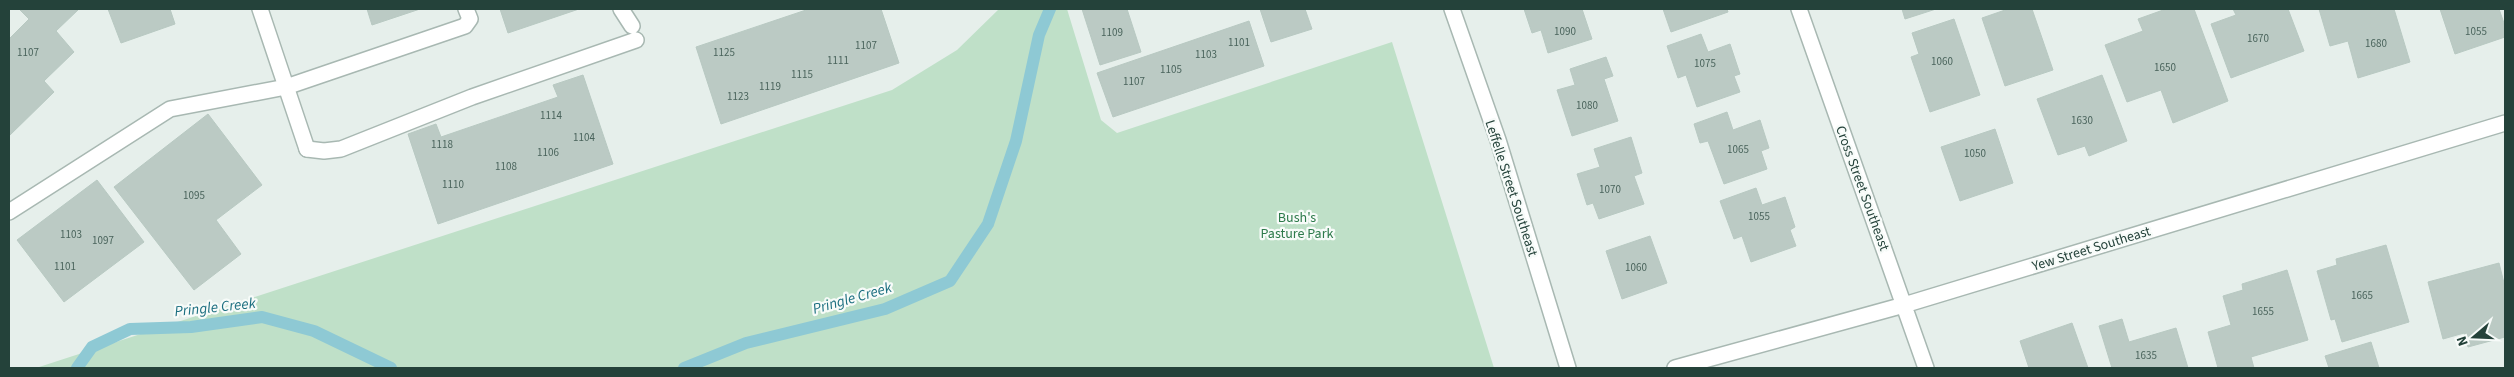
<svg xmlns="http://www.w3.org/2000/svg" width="2514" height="377" font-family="'Source Sans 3',sans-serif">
<rect width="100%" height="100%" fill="#e6efeb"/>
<!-- green -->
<path fill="#bfe0c8" d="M999,9H1067L1101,120L1117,133L1392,42L1494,368H36L892,90L957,50Z"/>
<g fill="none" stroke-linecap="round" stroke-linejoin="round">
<!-- stream -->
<path stroke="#8ec9d4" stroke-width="12" d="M77,368L92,347L130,329L191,327L262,317L314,331L391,368
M684,368L746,343L885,309L950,281L988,224L1016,141L1039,35L1050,9"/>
</g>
<!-- building -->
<path fill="#bbcac4" stroke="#b8c9c2" d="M19,9H79L56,31L74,52L44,81L54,92L9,136V39L29,19Z
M108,9H170L175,24L121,43Z
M367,9H420L372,25Z
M500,9H579L508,33Z
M809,9H881L899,63L721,124L696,47Z
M1082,9H1127L1141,52L1100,65Z
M1260,9H1305L1312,29L1271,42Z
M1524,9H1582L1592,39L1548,53L1541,30L1532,33Z
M1663,9H1727L1728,12L1671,32Z
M1902,9H1936L1905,19Z
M2008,9H2032L2053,70L2005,86L1982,18Z
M2166,9H2194L2228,101L2173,123L2161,90L2127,102L2105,45L2143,31L2138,19Z
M2233,9H2288L2304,51L2231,78L2211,24L2236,15Z
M2319,9H2394L2410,62L2358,78L2348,41L2330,46Z
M2440,9H2499L2505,26V37L2455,54Z
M1954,19L1980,95L1930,112L1911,57L1919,54L1912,33Z
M1249,21L1264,66L1113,117L1097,73Z
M1701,34L1708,52L1730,44L1740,74L1734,76L1740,92L1697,107L1686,75L1678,78L1667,46Z
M1606,57L1613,76L1604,79L1618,121L1572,136L1557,90L1575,85L1570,69Z
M583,75L613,164L438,224L408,134L436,124L441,137L558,97L553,85Z
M2102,75L2127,141L2089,156L2085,146L2058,155L2037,99Z
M1727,112L1733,130L1760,120L1769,148L1761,151L1767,169L1724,184L1708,141L1700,143L1694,124Z
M208,114L262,185L216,220L241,254L194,290L114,187Z
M1995,129L2013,183L1960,201L1941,147Z
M1631,137L1642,173L1634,176L1644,204L1599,219L1593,203L1587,205L1577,174L1600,167L1594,149Z
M97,180L144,242L64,302L17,240Z
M1756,188L1762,205L1785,197L1795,227L1790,230L1796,246L1751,262L1742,236L1734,239L1720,201Z
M1650,236L1667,283L1622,299L1606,251Z
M2386,245L2409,322L2342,342L2335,319L2331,320L2317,271L2337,265L2336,259Z
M2499,263L2505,287V337L2468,347L2464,333L2443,339L2428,282Z
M2287,270L2308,340L2251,357L2254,368H2218L2208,332L2231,325L2223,296L2243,290L2242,284Z
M2122,319L2129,342L2176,328L2188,368H2112L2099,326Z
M2072,323L2088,368H2029L2020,341Z
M2371,342L2379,368H2329L2325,356Z"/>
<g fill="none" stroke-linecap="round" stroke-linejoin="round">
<!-- service casing -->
<g stroke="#a8b8b2" stroke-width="18">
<path id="service" d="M621,9L632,26
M307,149L324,151L341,149L472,97L636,40
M9,212L170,109L286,87L465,26L470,19L466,9"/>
</g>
<!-- minor casing -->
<g stroke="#a8b8b2" stroke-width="18">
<path id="minor" d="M260,9L307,149
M1452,9L1498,140L1568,368
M1799,9L1926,368
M1675,368L1904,305L2505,123"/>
</g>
<!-- service -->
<use href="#service" stroke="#fff" stroke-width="15"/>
<!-- minor -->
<use href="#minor" stroke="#fff" stroke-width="15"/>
</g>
<g text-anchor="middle" stroke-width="4.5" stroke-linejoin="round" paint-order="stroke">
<!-- number labels -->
<g font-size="11" fill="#4a645c">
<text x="1565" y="35">1090</text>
<text x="2476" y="35">1055</text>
<text x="1112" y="36">1109</text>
<text x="2258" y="42">1670</text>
<text x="1239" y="46">1101</text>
<text x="2376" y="47">1680</text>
<text x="866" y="49">1107</text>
<text x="28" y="56">1107</text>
<text x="724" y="56">1125</text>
<text x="1206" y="58">1103</text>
<text x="838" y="64">1111</text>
<text x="1942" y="65">1060</text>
<text x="1705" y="67">1075</text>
<text x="2165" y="71">1650</text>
<text x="1171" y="73">1105</text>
<text x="802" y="78">1115</text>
<text x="1134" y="85">1107</text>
<text x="770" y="90">1119</text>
<text x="738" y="100">1123</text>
<text x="1587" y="109">1080</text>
<text x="551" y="119">1114</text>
<text x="2082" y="124">1630</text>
<text x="584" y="141">1104</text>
<text x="442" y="148">1118</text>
<text x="1738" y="153">1065</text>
<text x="548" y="156">1106</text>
<text x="1975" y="157">1050</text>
<text x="506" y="170">1108</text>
<text x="453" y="188">1110</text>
<text x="1610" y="193">1070</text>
<text x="194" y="199">1095</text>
<text x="1759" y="220">1055</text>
<text x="71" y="238">1103</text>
<text x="103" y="244">1097</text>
<text x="65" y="270">1101</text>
<text x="1636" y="271">1060</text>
<text x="2362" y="299">1665</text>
<text x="2263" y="315">1655</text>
<text x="2146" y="359">1635</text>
</g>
<!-- street labels -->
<g font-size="14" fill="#24423a" stroke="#f7fbf9">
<text transform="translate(1512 188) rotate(72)" y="5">Leffelle Street Southeast</text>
<text transform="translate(1863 188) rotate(70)" y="5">Cross Street Southeast</text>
<text transform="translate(2091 248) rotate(-17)" y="5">Yew Street Southeast</text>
</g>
<!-- park labels -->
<g font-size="14" fill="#2d7a4b" stroke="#f7fbf9">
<text x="1297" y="222">Bush's<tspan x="1297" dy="16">Pasture Park</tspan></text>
</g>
<!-- water labels -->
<g font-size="15" font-style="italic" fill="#1c6f80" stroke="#f7fbf9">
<text transform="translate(852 298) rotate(-16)" y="5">Pringle Creek</text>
<text transform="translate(215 307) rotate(-6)" y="5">Pringle Creek</text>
</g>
</g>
<!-- border -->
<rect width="2514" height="377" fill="none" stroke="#24423a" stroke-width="20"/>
<!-- north arrow -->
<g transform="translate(2474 337) rotate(251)" stroke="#f7fbf9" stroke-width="4" paint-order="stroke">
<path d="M0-4L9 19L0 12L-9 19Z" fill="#24423a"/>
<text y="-8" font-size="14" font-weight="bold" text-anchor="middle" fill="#24423a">N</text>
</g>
</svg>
